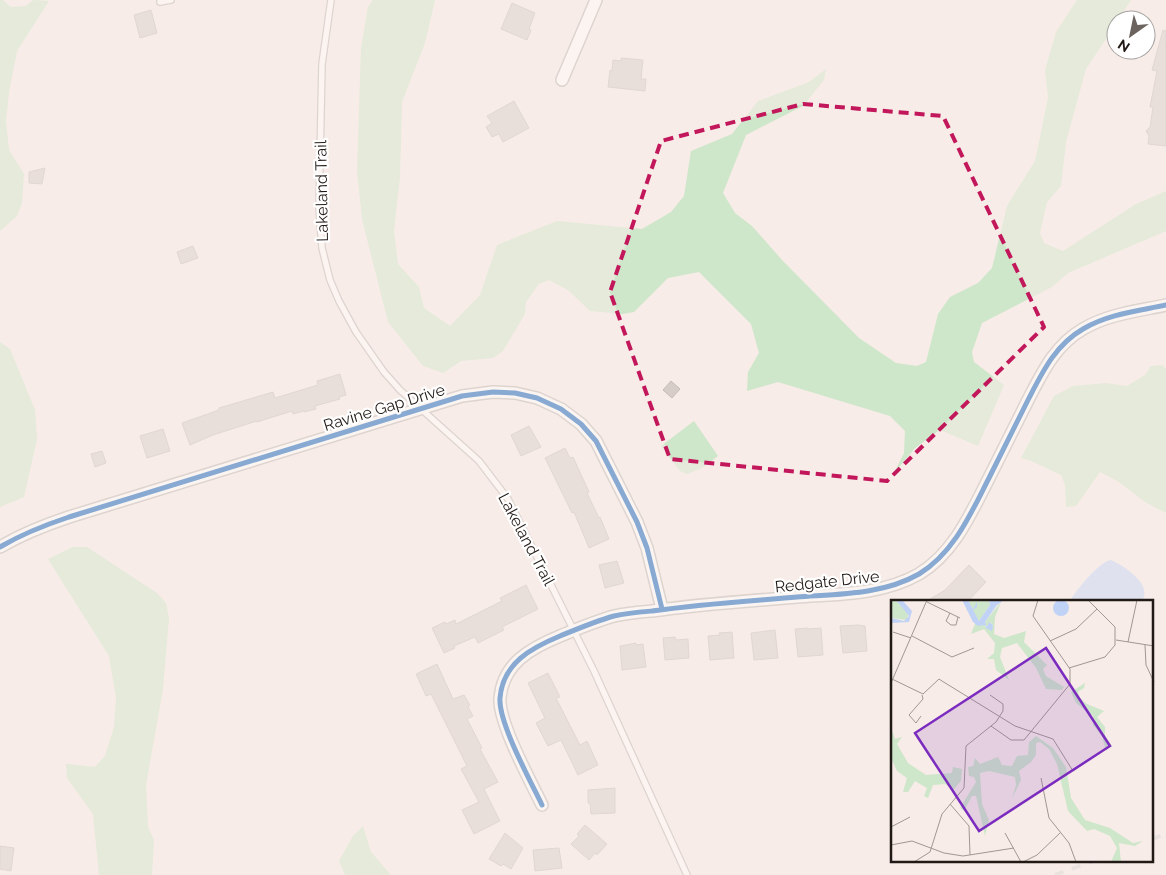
<svg xmlns="http://www.w3.org/2000/svg" width="1166" height="875" font-family="Raleway,sans-serif">
<rect width="100%" height="100%" fill="#f7ece7"/>
<!-- green -->
<path fill="#cee6ca" d="M0,0H3L11,7L26,6L33,0L49,1L17,51L9,92L6,121L9,150L24,174L22,203L17,216L0,231Z
M373,0H435L425,43L402,102L400,177L394,231L398,264L419,287L424,308L450,326L480,295L497,245L557,221L642,229L671,212L684,196L691,151L732,134L758,101L809,82L826,69L824,80L803,106L746,135L723,193L735,213L752,226L782,260L859,338L896,363L917,366L926,362L938,314L950,297L978,283L992,268L1007,206L1035,161L1048,98L1045,70L1056,32L1077,0H1131L1118,20H1116V24L1086,69L1066,142L1061,186L1047,202L1040,233L1044,243L1063,251L1136,204L1166,191V231L1068,273L1052,287L982,323L972,352L974,362L1004,385L978,446L940,430L915,448L894,473L904,453L905,431L890,416L778,382L747,391L748,372L759,353L751,324L699,272L668,278L634,312L623,314L590,311L568,290L549,280L539,284L526,302L525,314L503,351L493,358L461,361L443,373L423,366L388,322L362,219L357,171L361,48L368,7Z
M0,342L10,349L35,410L37,439L24,497L0,507Z
M1162,365L1166,369V513L1145,502L1119,482L1100,472L1076,506L1066,507L1065,485L1061,475L1031,461L1021,458L1054,396L1073,386L1106,383L1127,386L1145,375L1151,366Z
M694,421L718,456L702,468L687,474L680,471L661,446Z
M73,547H87L157,593L166,603L169,618L163,689L146,785L148,827L154,840L152,875H99L93,814L67,778L66,764L95,767L105,756L114,727L116,698L109,656L48,559Z
M363,826L371,852L391,875H345L339,861L353,836Z"/>
<!-- water -->
<path fill="#c0d3f7" d="M1111,560C1124,566 1153,584 1142,601H1070C1076,590 1100,561 1111,560Z"/>
<!-- building -->
<path fill="#d6cdc9" stroke="#c6bdb8" d="M512,3L535,13L529,29L531,30L527,40L501,29Z
M151,10L157,33L140,38L134,15Z
M1163,30L1166,31V146L1148,144L1149,136L1146,131L1150,127L1153,107H1150L1157,71L1152,70Z
M621,58L643,60L641,79H646L645,91L608,87L610,70L612,71L613,60L621,61Z
M514,101L529,128L503,142L499,134L492,137L486,127L492,123L487,116Z
M45,168L42,184L29,183V172Z
M193,246L198,258L181,264L177,252Z
M340,374L346,395L339,397L340,399L315,406L316,409L304,412V411L293,414L292,411L257,422V421L213,435L190,445L182,423L219,410V408L273,392L275,398L318,385L317,381Z
M671,381L680,389L672,398L663,390Z
M529,426L541,447L521,456L511,435Z
M163,429L170,451L147,458L140,436Z
M565,448L570,458L573,457L589,492L587,493L599,518L600,517L609,539L589,548L574,512L572,513L545,458Z
M102,451L106,463L95,467L91,454Z
M617,561L624,583L605,588L599,565Z
M969,565L986,582L968,601H927L945,590Z
M526,585L538,609L502,627L504,630L478,643L475,637L454,646L455,648L444,653L432,628L445,622L446,624L455,620L456,624L502,601L500,598Z
M858,625L865,626L867,651L843,653L840,626Z
M808,628V629L821,628L823,655L798,657L795,629Z
M775,630L778,658L754,660L751,633Z
M732,632L734,658L710,660L708,636L720,635L719,633Z
M675,637L676,640L688,639L689,658L665,660L663,638Z
M636,643V645L643,644L646,667L622,670L620,646Z
M437,664L453,699L464,695L470,705L468,707L473,716L467,719L482,748L480,749L498,782L484,789L500,821L474,834L462,810L479,802L461,769L467,766L431,694L426,696L416,674Z
M548,673L560,697L556,698L580,745L587,741L598,765L578,775L561,740L548,746L536,723L545,718L528,683Z
M615,788V813L591,814L590,803H588V790Z
M585,825L607,844L597,855L595,853L589,860L571,844L579,836L577,834Z
M505,833L523,848L511,869L503,864L501,866L489,859Z
M0,846L14,848L11,871L0,869Z
M559,848L562,868L535,871L533,850Z"/>
<g fill="none" stroke-linecap="round" stroke-linejoin="round">
<!-- lane casing -->
<g stroke="#bfb6b2" stroke-width="8">
<path id="lane" d="M331,0L322,64L319,208L322,248L330,280L339,301L356,332L384,372L400,390L479,461L508,499L594,671L687,875
M160,2L171,0"/>
</g>
<!-- street casing -->
<g stroke="#bfb6b2" stroke-width="14">
<path id="street" d="M562,80L596,0
M0,547C22,534 45,525 69,517L462,396L493,392L515,393L537,398L561,409L581,424L596,441L637,522L647,548L662,609
M542,805C531,782 498,722 500,698C503,663 531,648 560,636C577,629 596,621 614,616C627,613 640,612 652,611C700,604 749,601 797,597C838,594 882,595 919,574C954,553 971,513 989,478C1002,452 1015,426 1028,400C1042,373 1055,345 1083,329C1108,314 1138,311 1166,305"/>
</g>
<!-- lane -->
<use href="#lane" stroke="#fefcfb" stroke-width="5.5"/>
<!-- street -->
<use href="#street" stroke="#fefcfb" stroke-width="11"/>
<!-- rail -->
<path stroke="#d8d6d4" stroke-width="4" stroke-dasharray="9 9" stroke-linecap="butt" d="M1152,839L1166,834
M1055,875L1093,861"/>
<!-- cycleway casing -->
<g stroke="#fff" stroke-width="8">
<path id="cycleway" d="M0,547C22,534 45,525 69,517L462,396L493,392L515,393L537,398L561,409L581,424L596,441L637,522L647,548L662,609
M542,805C531,782 498,722 500,698C503,663 531,648 560,636C577,629 596,621 614,616C627,613 640,612 652,611C700,604 749,601 797,597C838,594 882,595 919,574C954,553 971,513 989,478C1002,452 1015,426 1028,400C1042,373 1055,345 1083,329C1108,314 1138,311 1166,305"/>
</g>
<!-- cycleway -->
<use href="#cycleway" stroke="#0057b8" stroke-width="5"/>
</g>
<!-- marked area -->
<path d="M0 0H1166V875H0ZM803,104L943,116L1044,327L887,481L670,459L610,292L661,141Z" fill="#f7ece7" fill-opacity=".55" fill-rule="evenodd"/>
<path fill="none" stroke="#c2185b" stroke-width="4" stroke-dasharray="10 6" stroke-linejoin="round" d="M803,104L943,116L1044,327L887,481L670,459L610,292L661,141Z"/>
<g text-anchor="middle" stroke-width="4.5" stroke-linejoin="round" paint-order="stroke">
<!-- street labels -->
<g font-size="16" fill="#211915" stroke="#fff">
<text transform="translate(321 191) rotate(-91)" y="6">Lakeland Trail</text>
<text transform="translate(384 407) rotate(-17)" y="6">Ravine Gap Drive</text>
<text transform="translate(527 539) rotate(62)" y="6">Lakeland Trail</text>
<text transform="translate(827 581) rotate(-6)" y="6">Redgate Drive</text>
</g>
</g>
<!-- overview -->
<g transform="translate(891 600)">
<rect width="262" height="262" fill="#f7ece7"/>
<path d="M0,0H5L17,14L16,20L0,18ZM77,0H98L99,5L88,21L81,10L86,7L82,9ZM110,2L104,17L103,34L113,38L135,31L133,42L156,65L152,69L155,76L173,87L171,90L155,89L145,68L126,43L111,48L109,57L118,80L105,70L103,59H96L103,53L104,43L93,29L80,34L84,24L94,25V27L100,29L102,25L99,22L96,27L94,22ZM194,83L193,88L187,92L189,98L196,104L213,111L206,117L214,127V135L221,147L217,146L215,151L211,136L202,125V116L185,103L180,92ZM0,127L4,139L11,137L6,144L17,163L35,175L61,173L62,167L71,169L70,181L62,190L54,184L42,185L37,198L33,196L36,188L24,181L17,192H12L16,178L6,171L0,158ZM145,136L162,148L175,167L180,198L194,220L219,228L242,243L252,241L244,246L228,243L230,262H220L226,248L219,236L203,229L196,231L177,211L166,164L158,149L149,142L145,143V155L140,162L128,171L130,180L121,199L125,185L124,177L98,171L89,173L91,204L98,220L94,236L85,196H81L73,211L69,208L85,182L83,177L78,176L77,167L82,166L84,158L89,164L107,157L111,165L121,166L126,156L137,155L138,142Z" fill="#cee6ca"/>
<path d="M5,0H11L21,11L18,22L0,23V18L13,21L18,16ZM71,0H77L82,9L86,2V7L82,10L88,21L99,5L98,0H113L106,5L94,22L96,27L98,22L102,25L101,31L95,28L94,25L87,26L82,22ZM162 8a8 8 0 1 1 16 0a8 8 0 1 1-16 0Z" fill="#c0d3f7"/>
<path fill="none" stroke="#a19893" stroke-width="1" d="M36,2L69,18M59,13L55,21L60,25H65L67,17M2,32L20,38M21,36L61,57L83,48M225,40L263,46M159,41L185,29L206,9M237,42L246,0M254,45L255,65L263,82M178,68L214,57L224,45V27L197,0M1,79L32,94L48,79L51,81L124,126L162,139L182,171L201,158M0,83L36,0M30,116L25,123L18,115L32,99L31,95M100,126L120,140H133L179,84V69L142,16L147,0M150,178L158,218L178,243L185,262M59,204L78,226L79,255M0,227L19,217M114,233L130,262M0,245L21,241L53,253L72,256L123,248M23,262L39,252L51,214L73,188L75,146L105,122L112,111V104L99,95M132,262L146,255L169,233"/>
<path fill="#7b2cbf" fill-opacity="0.15" stroke="#7b2cbf" stroke-width="2.5" d="M155,48L219,146L88,231L24,133Z"/>
<rect width="262" height="262" fill="none" stroke="#211915" stroke-width="2.5"/>
</g>
<!-- north arrow -->
<g transform="translate(1131 35) rotate(213)"><circle r="24" fill="#ffffff" stroke="#a6a3a1"/>
<path d="M0-4L9 19L0 12L-9 19Z" fill="#6c635e"/>
<text y="-8" font-size="14" font-weight="bold" text-anchor="middle" fill="#211915">N</text>
</g>
</svg>
